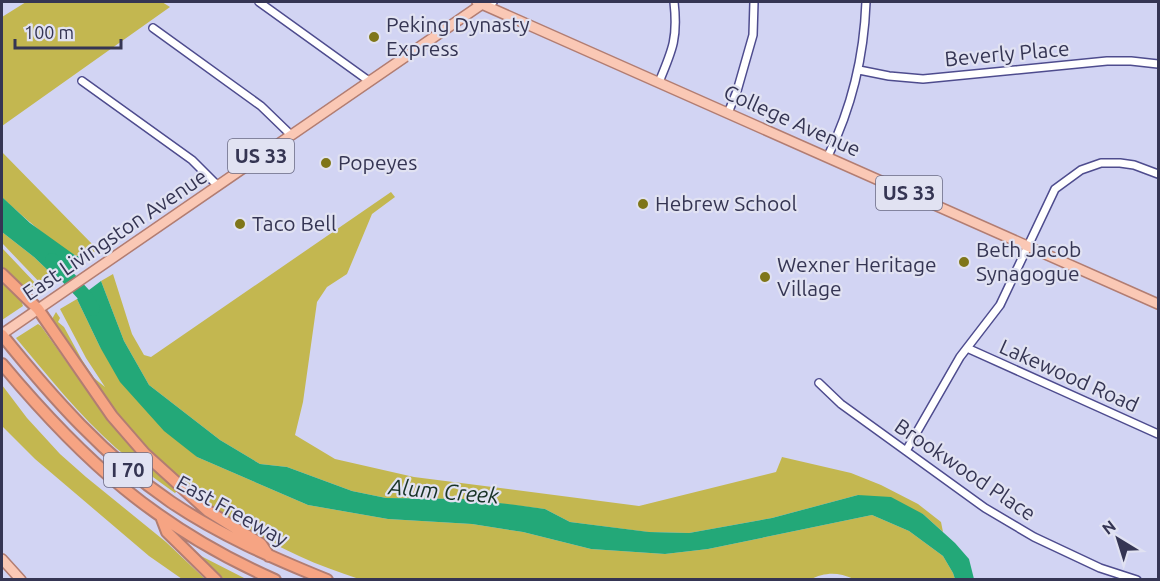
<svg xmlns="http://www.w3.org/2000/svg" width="1160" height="581" font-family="Ubuntu,sans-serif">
<rect width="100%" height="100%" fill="#d2d4f3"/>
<!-- green -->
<path fill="#c3b750" d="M26,2H162L170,7L2,126V17Z
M2,152L95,247L96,251C91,255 85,257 78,256C64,253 14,209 2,197Z
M391,192L395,197L372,214L347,274L327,287L317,302L303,402L295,435L335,459L414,477L639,506L776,472L782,457L851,473L881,485L918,504L941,522L943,532L923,514L858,495L772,518L689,533L648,532L570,522L545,509L464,499L386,498L352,491L287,467L260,464L220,440L149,385L124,341L101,281L113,274L132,334L144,355L151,357Z
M2,232L34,257L56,278L44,287L2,243Z
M2,248L38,286L40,290L30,292L20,286L2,267Z
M2,279L21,300L23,306L2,320Z
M77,299L100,347L197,457L308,505L388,519L472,524L523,532L591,549L665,554L708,549L872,515L909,531L943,556L953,573L955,579H854C837,572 826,572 809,580L359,579C339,572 318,565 299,556C241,530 189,494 145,448C109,411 82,365 52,323V319L56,312L60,318L58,322L64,327L82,360L94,378L105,387L86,358L60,309Z
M38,324L41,326C84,386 121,441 177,491L175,493C155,479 135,464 116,448C79,415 48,376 16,338Z
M2,385L27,418L60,454L86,477L166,542L205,579H182L149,556L35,459L2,426Z
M199,555L246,579H222L197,558Z"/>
<!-- water -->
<path fill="#23a878" d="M2,197L30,223L76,256H90L56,278L34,257L2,232Z
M101,281L124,341L149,385L220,440L260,464L287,467L352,491L386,498L464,499L516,505L545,509L570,522L649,532L689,533L772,518L858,495L891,497L923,514L955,543L969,559L974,579H955L953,573L943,556L909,531L872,515L708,549L665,554L591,549L523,532L472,524L388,519L308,505L197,457L164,431L120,382L100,347L77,299Z"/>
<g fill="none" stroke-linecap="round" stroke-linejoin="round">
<!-- river -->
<path stroke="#23a878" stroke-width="14" d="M52,260L85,296L93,309"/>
<!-- minor casing -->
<g stroke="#4e4c8e" stroke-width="10">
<path id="minor" d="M259,2L369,81
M481,4L493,2
M153,28L261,106L291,135
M859,70L889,76L923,79L1107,61H1131L1158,64
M82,81L192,160L218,186
M659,82C673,49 678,37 674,2
M728,113L737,91L753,35L754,2
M828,156C852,107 864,57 866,2
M967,348L1158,434
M819,383L841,404L985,508L1034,537L1100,568L1137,580
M906,451L960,357L1000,305L1055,189L1081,170L1101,163H1120L1134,165L1158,174"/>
</g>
<!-- major casing -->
<g stroke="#b27d72" stroke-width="12">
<path id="major" d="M477,2L1158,304
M2,334L485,2
M2,559L21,580"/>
</g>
<!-- highway casing -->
<g stroke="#b27d72" stroke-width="14">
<path id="highway" d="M2,274L38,309L112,416L145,454L208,511L261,544L269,556
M2,335C52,397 105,457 171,502C220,535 273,558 327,580
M2,364C83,461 157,528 275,580
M162,519L167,532L216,580"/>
</g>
<!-- minor -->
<use href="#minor" stroke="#fff" stroke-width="7"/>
<!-- major -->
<use href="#major" stroke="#fac8b5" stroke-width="9"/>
<!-- highway -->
<use href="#highway" stroke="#f6a483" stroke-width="10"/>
</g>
<!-- markers -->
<g fill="#7f7619" stroke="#e1e2f2" stroke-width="2">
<circle cx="374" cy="37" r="6"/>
<circle cx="326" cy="163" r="6"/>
<circle cx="643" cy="204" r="6"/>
<circle cx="240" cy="224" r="6"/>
<circle cx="964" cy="262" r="6"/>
<circle cx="765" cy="277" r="6"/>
</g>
<g text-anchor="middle" stroke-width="4.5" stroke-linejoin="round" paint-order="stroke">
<!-- shield labels -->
<g fill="#e1e2f2" stroke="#696983" stroke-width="1.5">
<rect x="228" y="139" width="66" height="34" rx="4.5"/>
<rect x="876" y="176" width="66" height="34" rx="4.5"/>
<rect x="104" y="453" width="48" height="34" rx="4.5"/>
</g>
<g font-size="20" font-weight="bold" fill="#353553">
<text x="261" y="163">US 33</text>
<text x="909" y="200">US 33</text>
<text x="128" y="477">I 70</text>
</g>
<!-- poi labels -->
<g font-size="21" fill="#353553" stroke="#e1e2f2" text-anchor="start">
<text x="386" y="32">Peking Dynasty<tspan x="386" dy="24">Express</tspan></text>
<text x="338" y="170">Popeyes</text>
<text x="655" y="211">Hebrew School</text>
<text x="252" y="231">Taco Bell</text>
<text x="976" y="257">Beth Jacob<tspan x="976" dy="24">Synagogue</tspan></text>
<text x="777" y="272">Wexner Heritage<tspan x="777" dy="24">Village</tspan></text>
</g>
<!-- street labels -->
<g font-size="21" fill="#353553" stroke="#e1e2f2">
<text transform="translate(1007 54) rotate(-5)" y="7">Beverly Place</text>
<text transform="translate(792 121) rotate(24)" y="7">College Avenue</text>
<text transform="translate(115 235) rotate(-34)" y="7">East Livingston Avenue</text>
<text transform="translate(1069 376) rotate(24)" y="7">Lakewood Road</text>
<text transform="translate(965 470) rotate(34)" y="7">Brookwood Place</text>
<text transform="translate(232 511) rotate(29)" y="7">East Freeway</text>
</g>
<!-- water labels -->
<g font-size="22" font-style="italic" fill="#183226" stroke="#e1e2f2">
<text transform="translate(444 491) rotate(5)" y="8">Alum Creek</text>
</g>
</g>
<!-- border -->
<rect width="1160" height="581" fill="none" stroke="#353553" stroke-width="6"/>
<!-- north arrow -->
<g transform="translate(1118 539) rotate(322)" stroke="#e1e2f2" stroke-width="4.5" paint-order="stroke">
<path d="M0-4.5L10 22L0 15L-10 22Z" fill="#353553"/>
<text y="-9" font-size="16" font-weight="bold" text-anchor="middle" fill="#353553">N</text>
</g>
<!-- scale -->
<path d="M15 39v9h106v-9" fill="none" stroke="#353553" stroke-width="3"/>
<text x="24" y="39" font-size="18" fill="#353553" stroke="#e1e2f2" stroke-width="4.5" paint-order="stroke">100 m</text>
</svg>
